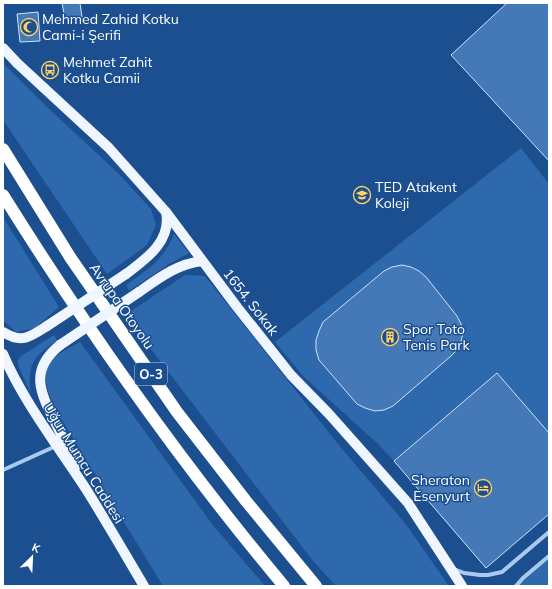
<svg xmlns="http://www.w3.org/2000/svg" width="552" height="589" font-family="Mulish,sans-serif">
<rect width="100%" height="100%" fill="#1b4f8f"/>
<!-- green -->
<path fill="#2e69ad" d="M3,63L48,108L117,172L151,209L156,225L147,245L107,274L3,120Z
M521,148L549,184V433L497,373L394,461L378,444L303,376L275,342Z
M3,217L59,307L35,328L16,332L3,320Z
M174,234L189,253L169,264L129,291L126,285C148,269 164,260 174,234Z
M185,275L205,276L338,444L405,523L449,586H336L313,561L125,315Z
M54,335L57,340C33,358 27,363 31,394L18,365V360L21,356Z
M80,342L212,524L265,586H163L60,417C52,401 38,378 51,361C58,353 71,347 80,342Z
M549,556V586H516Z"/>
<!-- building -->
<path fill="#4478b7" stroke="#cfe3fa" d="M62,3H80L82,17L65,19Z
M507,3H549V161L451,55Z
M38,12L40,41L20,42L17,14Z
M402,265L411,267L419,271L426,277L457,316L461,324L463,333L461,342L457,350L451,356L393,406L384,410L375,411L365,408L357,404L319,360L316,350V340L319,331L323,322L384,271L392,267Z
M497,373L549,433V514L486,568L394,461Z"/>
<g fill="none" stroke-linecap="round" stroke-linejoin="round">
<!-- street -->
<path stroke="#a9c9ee" stroke-width="4" d="M3,470L56,446
M454,569L464,573L480,575H488L502,572L549,532
M516,586L523,578L549,556"/>
<!-- primary -->
<path stroke="#f0f6ff" stroke-width="10" d="M3,48L17,63L109,148L166,212L237,307L291,375L329,414L408,503L462,586
M126,274C146,259 172,241 166,212
M139,292C159,278 177,264 202,261
M3,332C22,344 30,337 47,326
M60,345C29,370 40,392 55,422C62,436 69,451 76,466
M3,354C23,401 58,446 86,489C106,521 125,554 144,586"/>
<!-- highway -->
<path stroke="#fff" stroke-width="12" d="M3,149L70,257L177,412L246,501L316,586
M3,195C88,331 181,463 284,586"/>
<!-- primary-bridge -->
<path stroke="#f0f6ff" stroke-width="10" d="M47,326L126,274
M60,345L139,292"/>
</g>
<!-- icons -->
<defs>
<g id="mosque-ring" transform="scale(0.9)"><circle r="9.5" fill="#1b4f8f" stroke="#ffd166" stroke-width="1.5"/><path d="M3.5-4.9A6 6 0 1 0 3.5 4.9A5 5 0 1 1 3.5-4.9Z" fill="#ffd166"/></g>
<g id="bus-ring" transform="scale(0.9)"><circle r="9.5" fill="#1b4f8f" stroke="#ffd166" stroke-width="1.5"/><path d="M-5-6H5V4H4V6H2V4H-2V6H-4V4H-5ZM-3.5-4V0h7V-4ZM-3.5 1.2v1.5H-2V1.2ZM2 1.2v1.5H3.5V1.2Z" fill="#ffd166"/></g>
<g id="school-ring" transform="scale(0.9)"><circle r="9.5" fill="#1b4f8f" stroke="#ffd166" stroke-width="1.5"/><path d="M0-5L7-2L0 1L-7-2ZM-4 1L0 2.5L4 1V4Q0 6-4 4Z" fill="#ffd166"/></g>
<g id="building-ring" transform="scale(0.9)"><circle r="9.5" fill="#1b4f8f" stroke="#ffd166" stroke-width="1.5"/><path d="M-4-6H4V6H1V3H-1V6H-4ZM-2.5-4.3h1.7v1.8h-1.7ZM.8-4.3h1.7v1.8H.8ZM-2.5-1h1.7V.8h-1.7ZM.8-1h1.7V.8H.8Z" fill="#ffd166"/></g>
<g id="hotel-ring" transform="scale(0.9)"><circle r="9.5" fill="#1b4f8f" stroke="#ffd166" stroke-width="1.5"/><path d="M-6-4.5h1.5V1H6V5H4.5V3h-9V5H-6ZM-4 0a1.8 1.8 0 1 1 3.6 0ZM.5 0V-2.5h3Q6-2.5 6 0Z" fill="#ffd166"/></g>
</defs>
<g fill-rule="evenodd">
<use href="#mosque-ring" x="29" y="27"/>
<use href="#bus-ring" x="50" y="70"/>
<use href="#school-ring" x="362" y="195"/>
<use href="#building-ring" x="390" y="337"/>
<use href="#hotel-ring" x="483" y="488"/>
</g>
<g text-anchor="middle" stroke-width="3" stroke-linejoin="round" paint-order="stroke">
<!-- shield labels -->
<rect fill="#1b4f8f" stroke="#bbcadd" stroke-width="1" x="135" y="363" width="32" height="22" rx="3"/>
<g font-size="13" font-weight="bold" fill="#fff">
<text x="151" y="379">O-3</text>
</g>
<!-- poi labels -->
<g font-size="14" fill="#fff" stroke="#1b4f8f" text-anchor="start">
<text x="42" y="24">Mehmed Zahid Kotku<tspan x="42" dy="16">Cami-i Şerifi</tspan></text>
<text x="63" y="67">Mehmet Zahit<tspan x="63" dy="16">Kotku Camii</tspan></text>
<text x="375" y="192">TED Atakent<tspan x="375" dy="16">Koleji</tspan></text>
<text x="403" y="334">Spor Toto<tspan x="403" dy="16">Tenis Park</tspan></text>
<text x="470" y="485" text-anchor="end">Sheraton<tspan x="470" dy="16">Esenyurt</tspan></text>
</g>
<!-- street labels -->
<g font-size="14" fill="#fff" stroke="#1b4f8f">
<text transform="translate(251 302) rotate(52)" y="5">1654. Sokak</text>
<text transform="translate(122 306) rotate(55)" y="5">Avrupa Otoyolu</text>
<text transform="translate(84 463) rotate(58)" y="5">Uğur Mumcu Caddesi</text>
</g>
</g>
<!-- border -->
<rect width="552" height="589" fill="none" stroke="#ffffff" stroke-width="8"/>
<!-- north arrow -->
<g transform="translate(32 557) rotate(24)" stroke="#1b4f8f" stroke-width="3" paint-order="stroke">
<path d="M0-3L7 15L0 10L-7 15Z" fill="#ffffff"/>
<text y="-6" font-size="11" font-weight="bold" text-anchor="middle" fill="#ffffff">K</text>
</g>
</svg>
